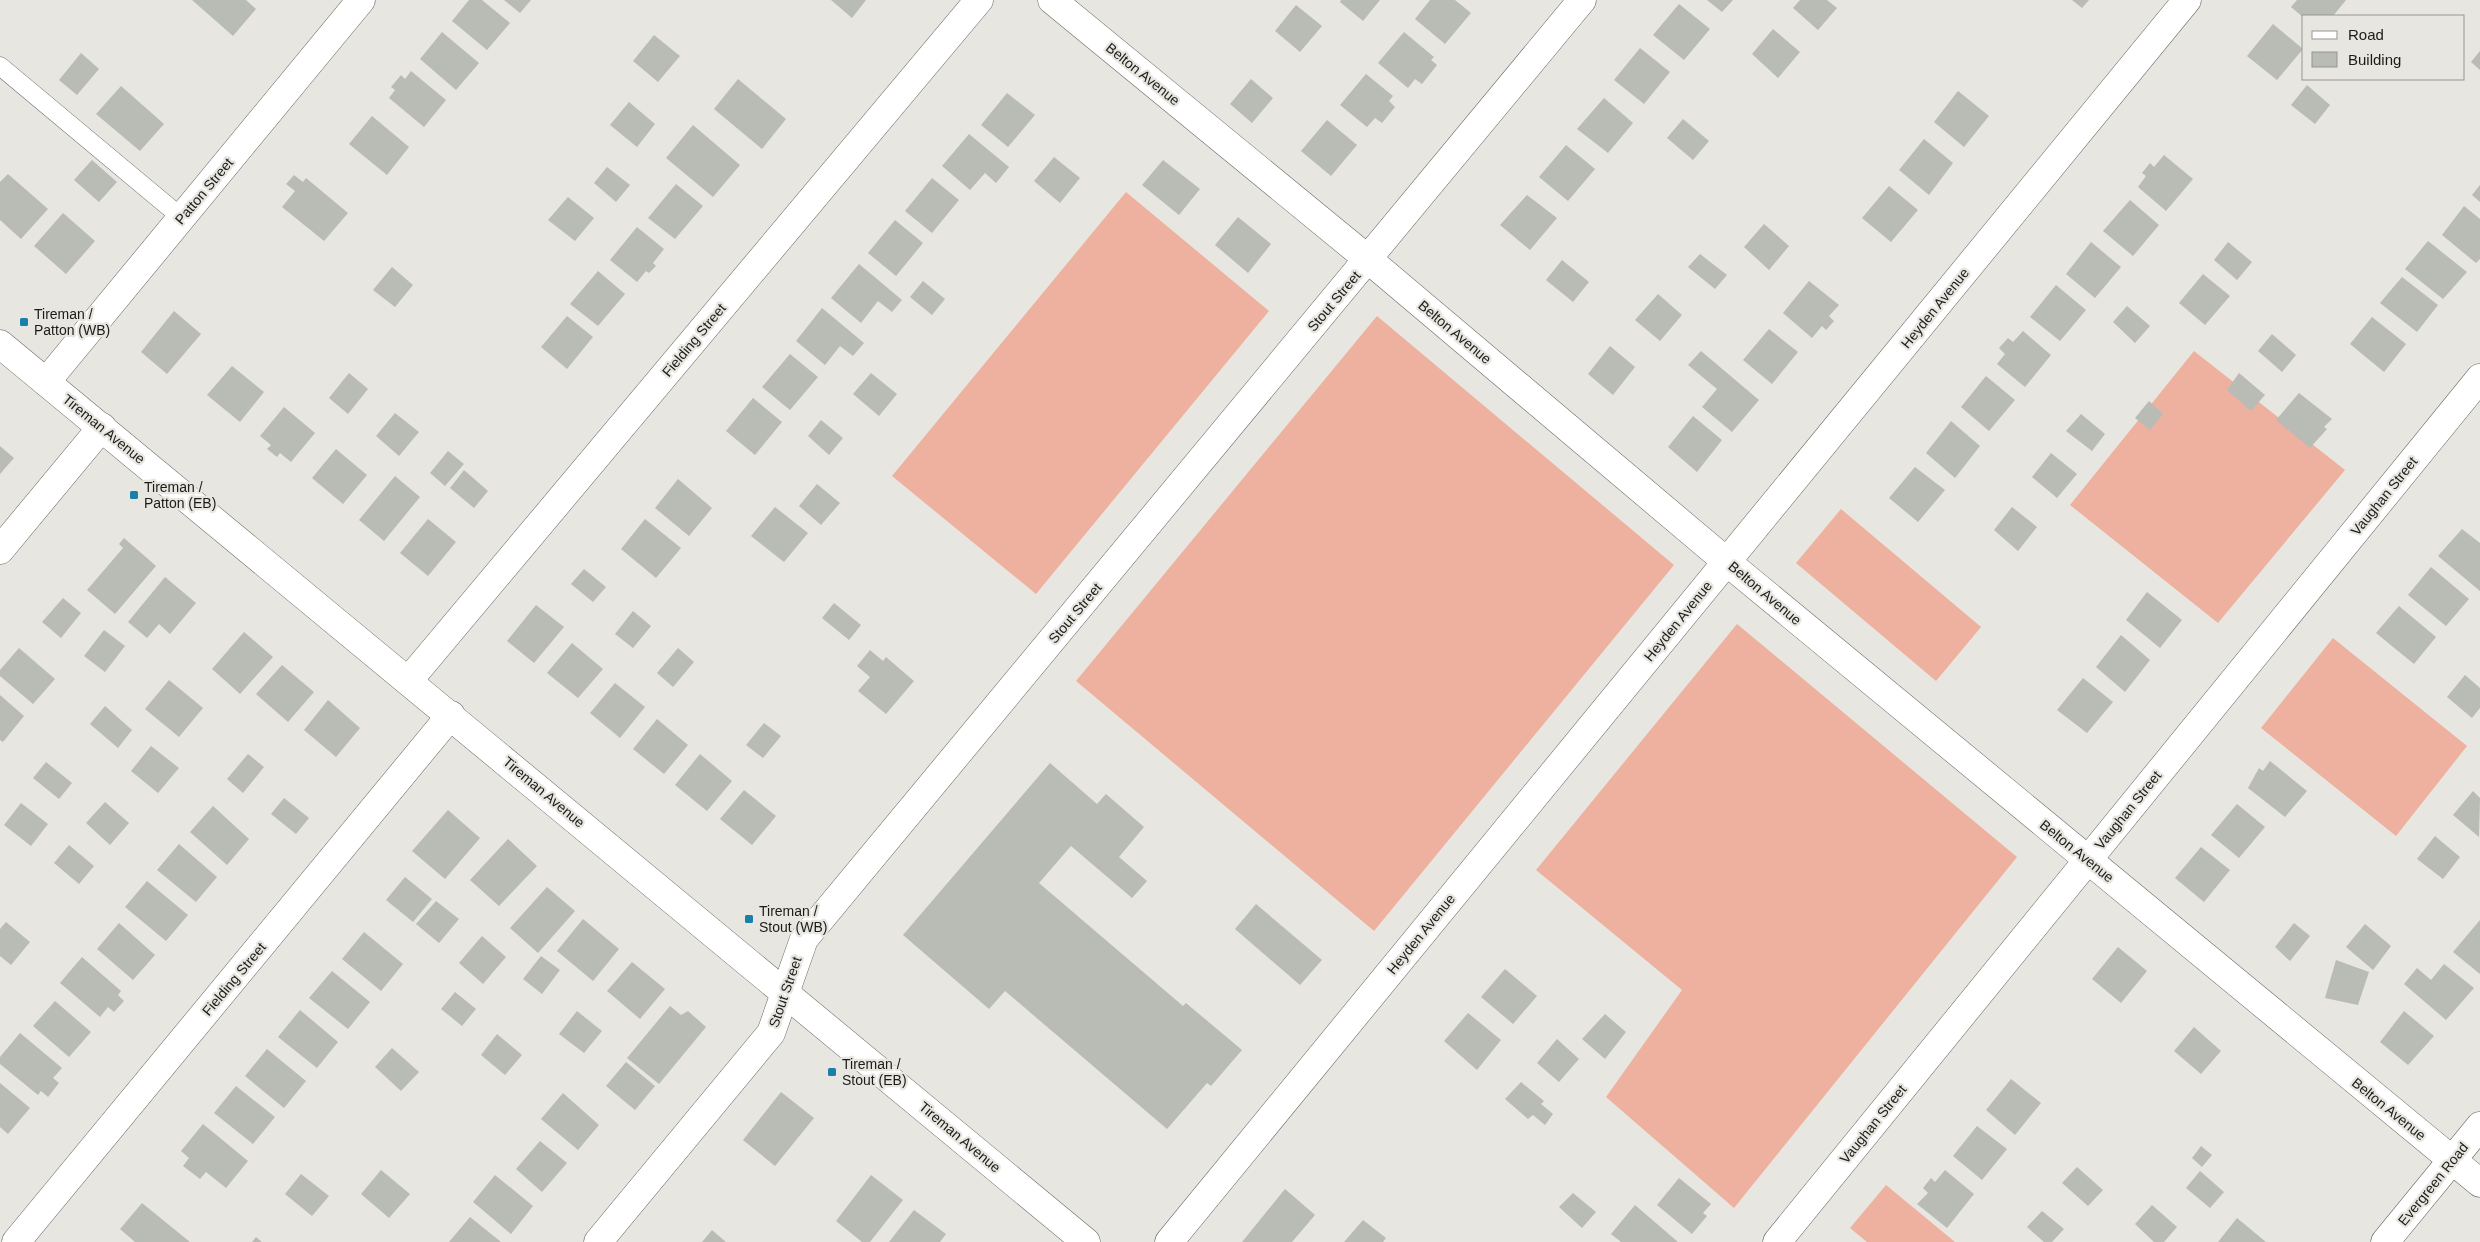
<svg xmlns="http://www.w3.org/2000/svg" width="2480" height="1242" font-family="Arial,sans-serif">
<rect width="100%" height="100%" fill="#e8e6e0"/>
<!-- grass -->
<path fill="#eeb19f" d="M1126,192L1269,311L1036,594L892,476Z
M1377,316L1674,565L1374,931L1076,681Z
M2194,351L2345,470L2218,623L2070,505Z
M1841,509L1981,627L1936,681L1796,563Z
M1737,624L2017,857L1734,1208L1606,1097L1682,990L1536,870Z
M2333,638L2467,746L2396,836L2261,728Z
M1886,1185L1955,1242H1867L1850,1228Z"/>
<!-- building -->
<path fill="#b9bbb5" d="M192,0H246L256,9L233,36Z
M469,0H482L510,23L487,50L452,21Z
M504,0H531L520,13Z
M831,0H866L852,18Z
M1341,0H1380L1363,21L1340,2Z
M1430,0H1455L1471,13L1445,44L1415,19Z
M1707,0H1733L1722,12Z
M1800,0H1827L1837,8L1818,30L1793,8Z
M2072,0H2089L2082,8Z
M2297,0H2346L2333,16L2304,18L2291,7Z
M1679,4L1710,29L1684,60L1653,35Z
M1296,5L1322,26L1300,52L1275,31Z
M2273,24L2303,49L2277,80L2247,56Z
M1773,29L1800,52L1778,78L1752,54Z
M442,32L479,63L456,90L420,59Z
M1404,32L1434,57L1431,60L1437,65L1422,84L1415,79L1408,88L1378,63Z
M654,35L680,56L658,82L633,61Z
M1640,48L1670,72L1644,104L1614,80Z
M2480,51V70L2471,62Z
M81,53L99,69L77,95L59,80Z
M411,71L446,100L424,127L389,98L395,90L391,87L401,75L405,79Z
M1366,74L1393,96L1389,101L1395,107L1382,123L1375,118L1367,127L1340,105Z
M738,79L786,119L762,149L714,109Z
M1251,79L1273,98L1252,123L1230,104Z
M2307,85L2330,105L2315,124L2291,105Z
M121,86L164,124L140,151L96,114Z
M1958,91L1989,116L1964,147L1934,122Z
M1007,93L1035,115L1008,147L981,125Z
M1604,98L1633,123L1608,153L1577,129Z
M629,102L655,124L637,147L610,125Z
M372,116L409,147L387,175L349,144Z
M1683,119L1709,141L1693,160L1667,138Z
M1327,120L1357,145L1331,176L1301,151Z
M693,125L740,165L713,197L666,158Z
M969,134L1009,167L996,183L985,173L970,190L942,166Z
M1924,139L1953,163L1929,195L1899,170Z
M1566,145L1595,169L1568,201L1539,177Z
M2164,155L2193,179L2166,211L2138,187L2146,176L2142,173L2150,163L2154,167Z
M1054,157L1080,178L1060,203L1034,181Z
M92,160L117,182L99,202L74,180Z
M1163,160L1200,189L1179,215L1142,185Z
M607,167L630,185L616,202L594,183Z
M8,174L48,209L21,239L0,220V182Z
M294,175L303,182L306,178L348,213L324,241L282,207L295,191L286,184Z
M932,178L959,200L932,233L905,211Z
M676,184L703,206L675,239L648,218Z
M2480,185V202L2472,195Z
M1889,186L1918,210L1891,242L1862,218Z
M1527,195L1557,218L1530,250L1500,225Z
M568,197L594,218L575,241L548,220Z
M2130,200L2159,225L2133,256L2103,231Z
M2464,206L2480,219V259L2476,263L2442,235Z
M63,213L95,241L66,274L34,246Z
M1238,217L1271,244L1248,273L1215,245Z
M895,220L923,243L896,276L868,253Z
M1764,224L1789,246L1769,270L1744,247Z
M637,227L664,249L653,263L656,266L649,273L646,271L637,282L610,260Z
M2428,241L2467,272L2443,299L2405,269Z
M2091,242L2121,267L2095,298L2066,274Z
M2228,242L2252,262L2237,280L2214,260Z
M1700,254L1727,275L1715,289L1688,267Z
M1562,260L1589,282L1573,302L1546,280Z
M859,264L902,300L892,312L878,301L861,323L831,298Z
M392,267L413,285L395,307L373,290Z
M598,271L625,294L598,326L570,304Z
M2203,274L2230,296L2205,325L2179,303Z
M2402,277L2438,305L2417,332L2380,303Z
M923,281L945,299L932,315L910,297Z
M1809,281L1839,305L1829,316L1834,321L1826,330L1822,326L1812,338L1783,313Z
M2056,285L2086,310L2060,341L2030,317Z
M1658,294L1682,315L1660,341L1635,320Z
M2127,306L2150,326L2135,343L2113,322Z
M822,308L864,343L853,356L840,346L825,365L796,341Z
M174,311L201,334L167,374L141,352Z
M567,316L593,337L567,369L541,347Z
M2372,317L2406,344L2384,372L2350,344Z
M1769,329L1798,352L1772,384L1743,360Z
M2023,331L2051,355L2025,387L1997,364L2005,354L1999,348L2008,338L2013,342Z
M2272,334L2296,355L2282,372L2258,351Z
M1610,346L1635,367L1613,395L1588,374Z
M1701,351L1759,400L1732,432L1702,407L1717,389L1688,365Z
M790,354L818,377L790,410L762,387Z
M232,366L264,392L240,422L207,395Z
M349,373L368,389L348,414L329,398Z
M871,373L897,394L879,416L853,394Z
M2239,373L2265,395L2251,411L2227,390Z
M1986,376L2015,400L1989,431L1961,407Z
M2299,393L2332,419L2324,427L2327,429L2310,448L2276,420Z
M753,398L782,422L755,455L726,431Z
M2149,401L2163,414L2150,430L2135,418Z
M284,407L315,433L291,462L280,453L277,457L267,449L271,445L260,436Z
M395,413L419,432L399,456L376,436Z
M2081,414L2105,434L2092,451L2066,431Z
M1693,416L1722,440L1697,472L1668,447Z
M821,420L843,438L829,455L808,436Z
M1951,421L1980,446L1955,478L1926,453Z
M0,446L14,458L0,474Z
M336,449L367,475L343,504L312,478Z
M448,451L464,464L445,486L430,473Z
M2051,453L2077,474L2057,498L2032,477Z
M1915,467L1945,490L1918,522L1889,498Z
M464,470L488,491L474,508L450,488Z
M395,476L420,497L384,541L359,520Z
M678,479L712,508L689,536L655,508Z
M817,484L840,503L821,525L799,506Z
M775,507L808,533L784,562L751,536Z
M2012,507L2037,527L2018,551L1994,530Z
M428,519L456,542L428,576L400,553Z
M645,519L681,548L656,578L621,549Z
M2462,529L2480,543V591L2438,556Z
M124,538L156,566L115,614L87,590L123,548L119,544Z
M2431,567L2469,599L2446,626L2408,595Z
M584,569L606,587L593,602L571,584Z
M165,577L196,603L170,634L159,624L147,638L128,622Z
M2147,592L2182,620L2160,648L2126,620Z
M63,598L81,613L61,638L42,622Z
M834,603L861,625L849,640L822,618Z
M536,605L564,627L534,663L507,641Z
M2399,606L2436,637L2414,664L2376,633Z
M633,611L651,626L633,648L615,634Z
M104,630L125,646L105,672L84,656Z
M244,632L273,657L240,694L212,669Z
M2121,635L2150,660L2125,692L2096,667Z
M572,643L603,669L578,698L547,673Z
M19,648L55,679L33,704L0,676V670Z
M678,648L694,662L673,687L657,673Z
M870,650L883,661L886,657L914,681L886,714L858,691L870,677L857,666Z
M282,665L314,692L288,722L256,694Z
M2465,675L2480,688V708L2472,718L2447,697Z
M2083,678L2113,702L2087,733L2057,710Z
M169,680L203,708L179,737L145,709Z
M615,683L645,707L620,738L590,713Z
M0,695L24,716L3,742L0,740Z
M328,700L360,728L336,757L304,730Z
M105,706L132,730L118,748L90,724Z
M657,719L688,745L664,774L633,749Z
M764,723L781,736L763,758L746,745Z
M151,746L179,768L158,793L131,771Z
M248,754L264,767L243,793L227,779Z
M700,754L732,781L707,811L675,785Z
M2270,761L2307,791L2285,817L2248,788L2259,768L2263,771Z
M46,762L72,783L59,799L33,778Z
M1050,763L1097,804L1106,794L1144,827L1119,857L1147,881L1132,898L1071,846L1039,883L1183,1006L1186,1003L1242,1050L1211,1086L1207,1083L1167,1129L1005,991L989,1009L903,935Z
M744,790L776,816L752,845L720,819Z
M2473,791L2480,798L2479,837L2453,815Z
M284,798L309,818L296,834L271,814Z
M105,802L129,823L110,845L86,823Z
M21,803L48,824L31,846L4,825Z
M2237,804L2265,827L2239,858L2211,835Z
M213,806L249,839L227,865L190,832Z
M448,810L480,838L445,879L412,851Z
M2435,836L2460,857L2443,879L2417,859Z
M508,839L537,866L499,906L470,880Z
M179,844L217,877L196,902L157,870Z
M69,845L94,866L79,884L54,863Z
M2201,847L2230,870L2204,902L2175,878Z
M405,877L432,899L413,922L386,900Z
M147,881L188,915L166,941L125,907Z
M547,887L575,911L538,953L510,928Z
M436,901L459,919L439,943L416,924Z
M1256,904L1322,960L1300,985L1235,929Z
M583,919L619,949L593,981L557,951Z
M2480,920V974L2453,952Z
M6,922L30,942L11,965L0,956V929Z
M119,923L155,955L133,980L97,949Z
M2294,923L2310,936L2290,961L2275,947Z
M2365,924L2391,946L2373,970L2346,947Z
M364,932L403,964L381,991L342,959Z
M482,936L506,957L483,984L459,963Z
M2118,947L2147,971L2121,1003L2092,979Z
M541,956L560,970L542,994L523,979Z
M82,957L121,991L118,995L124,1001L114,1012L108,1007L100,1017L60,983Z
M2336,960L2369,972L2358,1005L2325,998Z
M632,962L665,989L640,1019L607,991Z
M2444,964L2474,988L2446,1020L2404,984L2417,968L2431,980Z
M1505,969L1537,996L1513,1024L1481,997Z
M332,971L370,1002L348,1029L309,998Z
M455,992L476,1009L462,1026L441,1009Z
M55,1001L91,1032L69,1057L33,1026Z
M670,1006L681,1015L688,1011L706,1027L659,1084L627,1058Z
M300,1010L338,1042L317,1068L278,1037Z
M577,1011L602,1031L584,1053L559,1034Z
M2404,1011L2434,1036L2408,1065L2380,1042Z
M1468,1013L1501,1040L1477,1070L1444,1041Z
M1605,1014L1626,1032L1605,1059L1582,1039Z
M2194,1027L2221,1051L2201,1074L2174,1051Z
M20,1033L62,1068L53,1078L59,1083L48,1097L41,1091L38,1095L0,1064V1057Z
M497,1034L522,1055L505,1075L481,1055Z
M1557,1039L1579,1059L1559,1082L1537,1063Z
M392,1048L419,1072L401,1091L375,1067Z
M267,1049L306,1081L284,1108L245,1076Z
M626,1062L655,1086L635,1110L606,1086Z
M2011,1079L2041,1103L2015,1135L1986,1110Z
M1521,1082L1544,1101L1541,1104L1553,1114L1545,1125L1533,1115L1528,1119L1505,1099Z
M0,1083L30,1108L8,1134L0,1127Z
M236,1086L275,1117L253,1144L214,1113Z
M781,1092L814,1118L775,1166L743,1140Z
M563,1093L599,1125L578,1150L541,1119Z
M203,1124L248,1161L226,1188L206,1172L200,1179L183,1166L189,1158L181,1151Z
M1977,1126L2007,1149L1982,1180L1953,1156Z
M540,1141L567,1163L542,1192L516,1169Z
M2201,1146L2212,1155L2202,1167L2192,1158Z
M2077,1167L2103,1190L2088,1206L2062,1183Z
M381,1170L410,1194L389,1218L361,1194Z
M1945,1170L1974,1194L1947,1228L1917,1204L1928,1193L1923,1188L1931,1178L1935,1182Z
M2200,1171L2224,1192L2210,1208L2186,1188Z
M301,1174L329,1196L312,1216L285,1194Z
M495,1175L533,1206L511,1234L473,1202Z
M871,1175L903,1200L870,1242H862L836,1221Z
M1679,1178L1711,1204L1703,1213L1707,1216L1692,1234L1657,1205Z
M1285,1189L1315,1215L1292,1242H1242Z
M1573,1193L1596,1212L1582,1228L1559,1207Z
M142,1203L190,1242H135L120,1229Z
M1635,1205L1678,1242H1621L1611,1234Z
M2152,1205L2177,1227L2164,1242H2154L2135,1224Z
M914,1210L946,1234L940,1242H889Z
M2042,1211L2064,1229L2052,1242H2044L2027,1227Z
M470,1217L501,1242H449Z
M2237,1218L2266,1242H2218Z
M1363,1220L1386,1238L1383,1242H1344Z
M712,1230L726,1242H702Z
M256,1237L262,1242H252Z"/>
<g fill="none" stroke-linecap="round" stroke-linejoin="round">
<!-- lane casing -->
<g stroke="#696762" stroke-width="19">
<path id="lane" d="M0,66L182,218"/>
</g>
<!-- street casing -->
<g stroke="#696762" stroke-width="29">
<path id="street" d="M1052,0L1369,260L1727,562L2480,1183
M46,382L361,0
M0,550L102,427
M409,680L979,0
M16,1242L451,715
M598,1242L771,1033L804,939L1582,0
M1169,1242L2187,0
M1777,1242L2480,378"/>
</g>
<!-- secondary casing -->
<g stroke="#696762" stroke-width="29">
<path id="secondary" d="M0,344L1086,1242
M2385,1242L2480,1126"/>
</g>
<!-- lane -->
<use href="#lane" stroke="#fff" stroke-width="18"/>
<!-- street -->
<use href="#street" stroke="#fff" stroke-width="28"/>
<!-- secondary -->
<use href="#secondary" stroke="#fff" stroke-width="28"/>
</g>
<!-- markers -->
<g fill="#1980aa" stroke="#e8e6e0" stroke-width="2">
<rect x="19" y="317" width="10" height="10" rx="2.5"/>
<rect x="129" y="490" width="10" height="10" rx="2.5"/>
<rect x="744" y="914" width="10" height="10" rx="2.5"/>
<rect x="827" y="1067" width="10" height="10" rx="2.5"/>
</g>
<g text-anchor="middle" stroke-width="4.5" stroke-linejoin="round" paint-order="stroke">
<!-- street labels -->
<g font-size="14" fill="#1b1b18" stroke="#e8e6e0">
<text transform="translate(1143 74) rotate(39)" y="5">Belton Avenue</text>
<text transform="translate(204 191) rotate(-50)" y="5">Patton Street</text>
<text transform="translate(1334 301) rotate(-50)" y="5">Stout Street</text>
<text transform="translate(1935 308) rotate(-51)" y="5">Heyden Avenue</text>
<text transform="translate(1455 332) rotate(40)" y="5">Belton Avenue</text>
<text transform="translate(694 340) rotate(-50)" y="5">Fielding Street</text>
<text transform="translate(104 429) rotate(39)" y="5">Tireman Avenue</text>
<text transform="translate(2384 496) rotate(-51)" y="5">Vaughan Street</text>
<text transform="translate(1765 593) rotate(40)" y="5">Belton Avenue</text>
<text transform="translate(1075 613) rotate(-50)" y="5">Stout Street</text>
<text transform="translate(1678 621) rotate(-51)" y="5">Heyden Avenue</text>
<text transform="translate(544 792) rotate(40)" y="5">Tireman Avenue</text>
<text transform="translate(2128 810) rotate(-51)" y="5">Vaughan Street</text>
<text transform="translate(2077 851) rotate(39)" y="5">Belton Avenue</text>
<text transform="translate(1421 934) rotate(-51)" y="5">Heyden Avenue</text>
<text transform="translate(234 979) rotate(-50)" y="5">Fielding Street</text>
<text transform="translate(785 992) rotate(-71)" y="5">Stout Street</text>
<text transform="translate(2389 1109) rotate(39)" y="5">Belton Avenue</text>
<text transform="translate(1873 1124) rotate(-51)" y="5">Vaughan Street</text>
<text transform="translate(960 1137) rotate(40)" y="5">Tireman Avenue</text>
<text transform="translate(2433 1184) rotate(-51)" y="5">Evergreen Road</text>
</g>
<!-- poi labels -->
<g font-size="14" fill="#1b1b18" stroke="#e8e6e0" text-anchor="start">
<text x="34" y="319">Tireman /<tspan x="34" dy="16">Patton (WB)</tspan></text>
<text x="144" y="492">Tireman /<tspan x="144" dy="16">Patton (EB)</tspan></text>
<text x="759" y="916">Tireman /<tspan x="759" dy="16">Stout (WB)</tspan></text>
<text x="842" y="1069">Tireman /<tspan x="842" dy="16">Stout (EB)</tspan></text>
</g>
</g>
<!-- legend -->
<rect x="2302" y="15" width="162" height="65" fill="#e8e6e0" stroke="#969590"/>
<rect x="2312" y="31" width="25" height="8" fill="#ffffff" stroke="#969590"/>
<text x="2348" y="40" font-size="15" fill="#1b1b18">Road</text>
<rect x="2312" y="52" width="25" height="15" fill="#b9bbb5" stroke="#969590"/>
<text x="2348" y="65" font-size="15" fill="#1b1b18">Building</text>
</svg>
